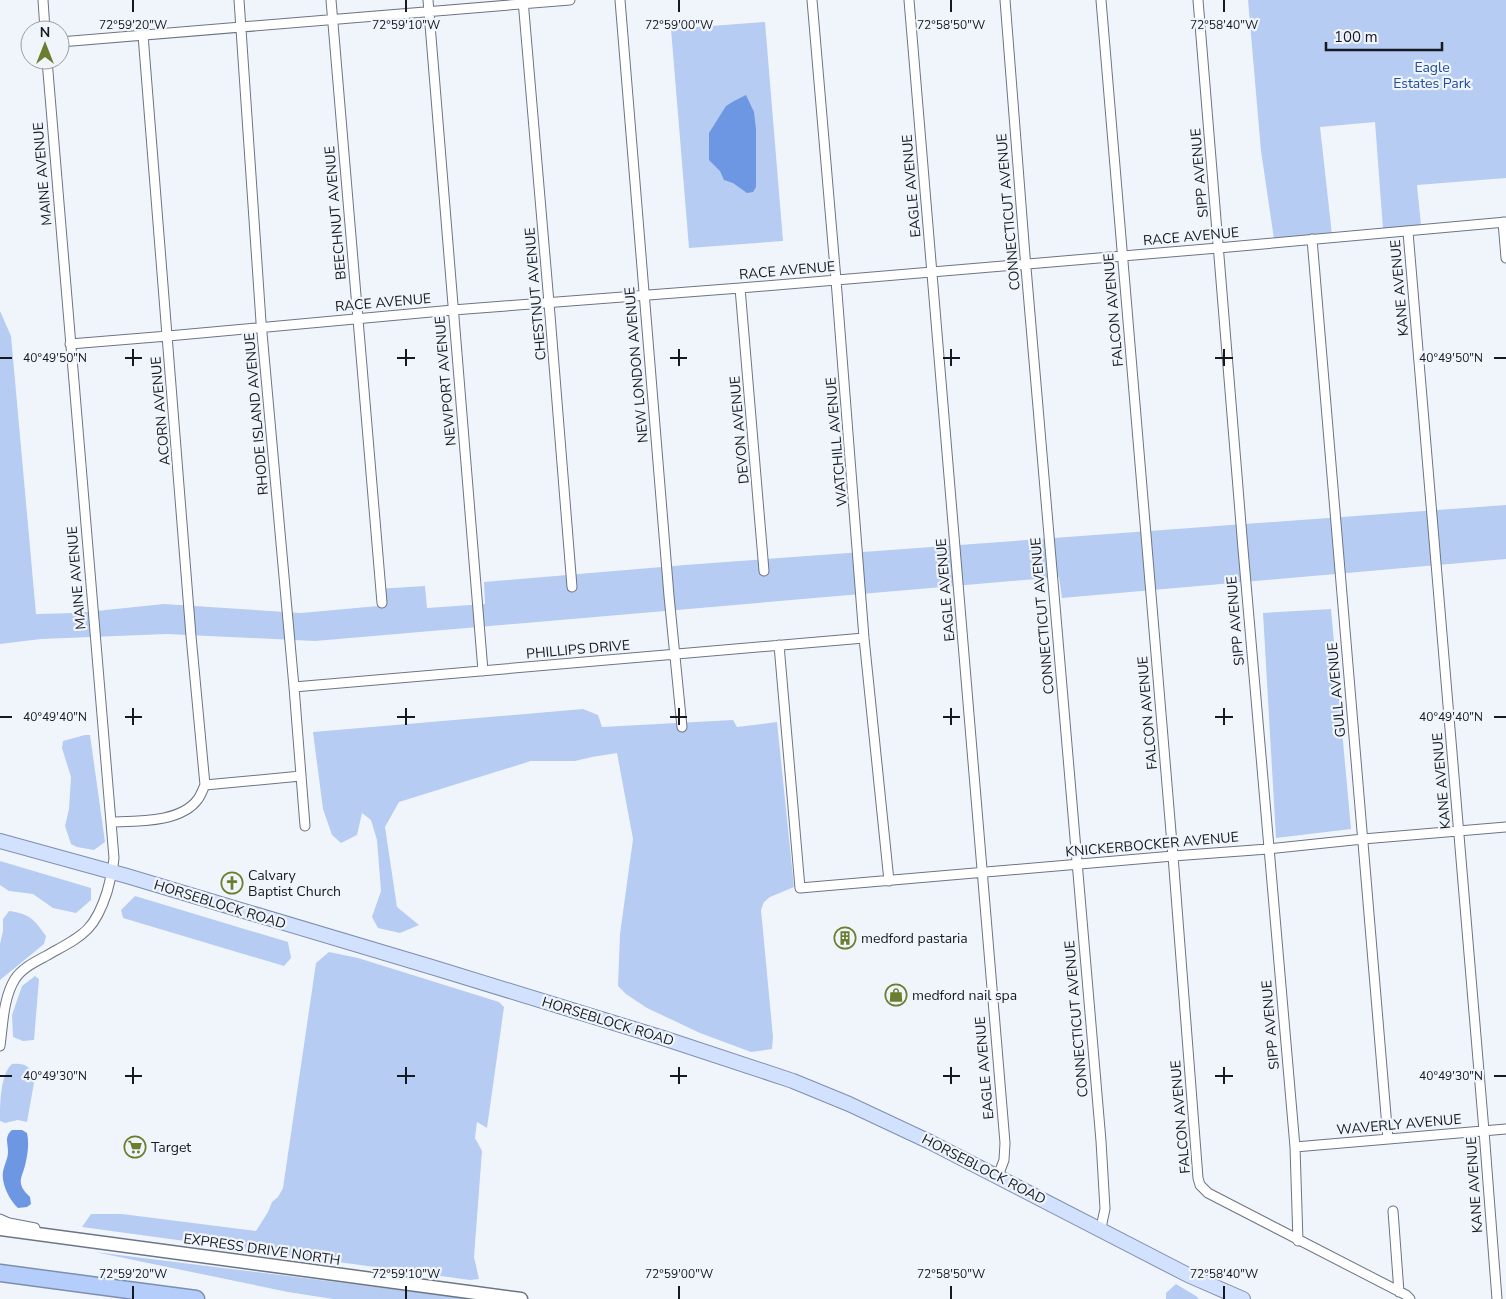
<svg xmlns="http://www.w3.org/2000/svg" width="1506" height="1299" font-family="'Nunito Sans',sans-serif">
<rect width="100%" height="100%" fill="#f0f5fc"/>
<!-- green -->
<path fill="#b6ccf3" d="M1248,0H1506V178L1417,185L1421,225L1383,229L1375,122L1320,127L1332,235L1274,239L1261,151Z
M765,22L783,241L689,248L671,29Z
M0,311L11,336L36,614L77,613L164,604L301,613L378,606L377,589L425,586L427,608L485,604L484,582L685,565L1506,505V559L1062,598L1059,577L315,641L167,634L41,639L0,644Z
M1331,609L1351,829L1276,838L1263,613Z
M583,709L598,715L602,727L733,720L737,727L777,722L794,887L770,897L764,902L761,910L773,1037L772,1049L751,1052L700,1033L647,1008L626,994L618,986L620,934L633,839L617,753L592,757L575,761H531L399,802L385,827L397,907L419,925L400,933L378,928L372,917L381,891L377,840L371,820L362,813L357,835L341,843L332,835L323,809L313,732Z
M85,735H90L105,842L94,850L77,847L71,844L65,826L69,809L71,777L62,748L63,741Z
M0,861L91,888V900L76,913L53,908L33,894L9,891L0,885Z
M135,896L288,942L291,958L284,966L123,918L121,910Z
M9,911C30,914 34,919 46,936L44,944L0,980V944L3,931V919Z
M329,952L358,958L499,1002L504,1007L487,1128L477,1122L475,1138L482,1151L474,1257L479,1279L470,1280L82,1227L91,1214H122L256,1231L268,1212L272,1202L278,1197L283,1188L316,963Z
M35,976L39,979L34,1040L23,1041L13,1037L12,1015L22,986Z
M12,1064C26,1063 28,1066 35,1077L27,1122L18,1120L5,1123L0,1121C0,1106 0,1074 12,1064Z
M95,1252L472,1299H333L288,1292Z
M1176,1284L1196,1296L1199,1299H1166V1293Z"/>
<!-- water -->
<path fill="#6e97e3" d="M746,95L754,112L756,129V187L753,192L747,193L733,183L724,180L720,171L709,160V133L726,106L734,101Z
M12,1130H22L27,1133C29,1142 28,1152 26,1161C23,1178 14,1182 30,1197L31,1204L27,1207L18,1208C10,1201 1,1184 3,1172C4,1165 8,1159 8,1152C8,1143 4,1137 12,1130Z"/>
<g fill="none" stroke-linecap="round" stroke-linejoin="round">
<!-- minor casing -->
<g stroke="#6c7585" stroke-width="11">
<path id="minor" d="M43,0L45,30
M239,0L261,322L294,687L305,826
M331,0L382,603
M428,0L483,671
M523,0L549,303L572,587
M620,0L669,596L682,727
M812,0L836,280L864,638L889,881
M909,0L1005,1143L1004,1160L998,1176
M1005,0L1025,256L1101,1141L1105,1209L1102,1223L1100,1228
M1101,0L1173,856L1198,1178L1200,1185L1208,1193L1406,1295L1410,1299
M1198,0L1243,549L1295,1147L1298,1241
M143,35L191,636L205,785
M60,42L570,0
M1503,222L1506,258
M1408,232L1484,1131L1497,1299
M1312,239L1388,1139
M740,288L764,571
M70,344L168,336L453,310L740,288L1218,248L1506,222
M779,645L800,888L1173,856L1268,849L1363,839L1506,827
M294,687L864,638
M111,822C137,821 181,823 198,799C201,795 203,789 205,785L301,776
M0,1046C3,1025 3,998 15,979C22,968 35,962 46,956C81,936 94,933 107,892C110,881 113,870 114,858L47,60
M1295,1147L1506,1129
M1393,1211L1399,1292
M0,1219L9,1223L35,1228"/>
</g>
<!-- secondary casing -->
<g stroke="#6c7585" stroke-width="15">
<path id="secondary" d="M0,1229L521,1299"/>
</g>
<!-- primary casing -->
<g stroke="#7d8eae" stroke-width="16">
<path id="primary" d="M0,841L127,876L435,968L663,1038L793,1081L849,1104L930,1142L1188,1275L1243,1299"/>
</g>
<!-- motorway casing -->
<g stroke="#7d8eae" stroke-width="19">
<path id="motorway" d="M0,1273L196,1299"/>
</g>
<!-- minor -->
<use href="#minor" stroke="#fff" stroke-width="9"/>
<!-- secondary -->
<use href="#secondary" stroke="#fff" stroke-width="12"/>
<!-- primary -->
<use href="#primary" stroke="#d2e1fd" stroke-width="14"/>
<!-- motorway -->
<use href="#motorway" stroke="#b4cdfb" stroke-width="16"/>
</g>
<!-- ticks -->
<path fill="none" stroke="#161920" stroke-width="2" d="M133,0V12M406,0V12M679,0V12M951,0V12M1224,0V12M133,349V366M406,349V366M679,349V366M951,349V366M1224,349V366M0,358H12M125,358H142M397,358H415M670,358H687M943,358H960M1215,358H1233M1494,358H1506M133,708V725M406,708V725M679,708V725M951,708V725M1224,708V725M0,717H12M125,717H142M397,717H415M670,717H687M943,717H960M1215,717H1233M1494,717H1506M133,1067V1084M406,1067V1084M679,1067V1084M951,1067V1084M1224,1067V1084M0,1076H12M125,1076H142M397,1076H415M670,1076H687M943,1076H960M1215,1076H1233M1494,1076H1506M133,1286V1299M406,1286V1299M679,1286V1299M951,1286V1299M1224,1286V1299"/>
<!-- icons -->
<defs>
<g id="church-ring" transform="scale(1.125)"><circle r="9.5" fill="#f0f5fc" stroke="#6b7e2e" stroke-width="1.5"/><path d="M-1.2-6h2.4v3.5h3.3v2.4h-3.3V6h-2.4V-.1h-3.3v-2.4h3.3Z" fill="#6b7e2e"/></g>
<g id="building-ring" transform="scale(1.125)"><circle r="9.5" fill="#f0f5fc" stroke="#6b7e2e" stroke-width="1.5"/><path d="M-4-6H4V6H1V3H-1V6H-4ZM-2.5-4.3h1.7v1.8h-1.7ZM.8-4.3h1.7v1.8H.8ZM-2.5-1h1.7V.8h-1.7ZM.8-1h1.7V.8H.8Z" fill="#6b7e2e"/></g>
<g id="shop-ring" transform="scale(1.125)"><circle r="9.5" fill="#f0f5fc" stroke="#6b7e2e" stroke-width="1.5"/><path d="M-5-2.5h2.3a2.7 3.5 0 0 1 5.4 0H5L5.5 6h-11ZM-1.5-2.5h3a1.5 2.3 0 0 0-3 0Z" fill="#6b7e2e"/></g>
<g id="supermarket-ring" transform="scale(1.125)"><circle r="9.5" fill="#f0f5fc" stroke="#6b7e2e" stroke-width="1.5"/><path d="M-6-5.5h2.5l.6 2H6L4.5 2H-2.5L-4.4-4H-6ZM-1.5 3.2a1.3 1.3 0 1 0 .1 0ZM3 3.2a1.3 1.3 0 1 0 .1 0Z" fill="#6b7e2e"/></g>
</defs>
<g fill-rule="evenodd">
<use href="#church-ring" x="232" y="883"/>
<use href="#building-ring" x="845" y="938"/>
<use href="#shop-ring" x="896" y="995"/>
<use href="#supermarket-ring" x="135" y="1147"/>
</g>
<g text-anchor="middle" stroke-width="4.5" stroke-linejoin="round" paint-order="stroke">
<!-- park labels -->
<g font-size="14" fill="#1f4ca4" stroke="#f0f5fc">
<text x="1432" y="72">Eagle<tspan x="1432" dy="16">Estates Park</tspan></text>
</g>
<!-- street labels -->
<g font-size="14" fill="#161920" stroke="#f0f5fc">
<text transform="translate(1199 173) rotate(-95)" y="5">SIPP AVENUE</text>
<text transform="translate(42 174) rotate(-95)" y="5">MAINE AVENUE</text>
<text transform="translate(911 186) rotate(-95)" y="5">EAGLE AVENUE</text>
<text transform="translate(1008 212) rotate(-95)" y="5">CONNECTICUT AVENUE</text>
<text transform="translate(335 213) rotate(-95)" y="5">BEECHNUT AVENUE</text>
<text transform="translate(1191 236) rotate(-5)" y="5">RACE AVENUE</text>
<text transform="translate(787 270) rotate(-5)" y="5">RACE AVENUE</text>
<text transform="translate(1399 288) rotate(-95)" y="5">KANE AVENUE</text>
<text transform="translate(535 294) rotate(-95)" y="5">CHESTNUT AVENUE</text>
<text transform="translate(383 302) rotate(-5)" y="5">RACE AVENUE</text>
<text transform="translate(1113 310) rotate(-95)" y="5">FALCON AVENUE</text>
<text transform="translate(636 365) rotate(-95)" y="5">NEW LONDON AVENUE</text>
<text transform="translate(445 381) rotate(-95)" y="5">NEWPORT AVENUE</text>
<text transform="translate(160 411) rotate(-95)" y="5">ACORN AVENUE</text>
<text transform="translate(256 414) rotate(-95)" y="5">RHODE ISLAND AVENUE</text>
<text transform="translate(739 430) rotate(-95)" y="5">DEVON AVENUE</text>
<text transform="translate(836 442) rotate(-95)" y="5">WATCHILL AVENUE</text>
<text transform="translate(76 578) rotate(-95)" y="5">MAINE AVENUE</text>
<text transform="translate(945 590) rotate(-95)" y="5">EAGLE AVENUE</text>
<text transform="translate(1042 616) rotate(-95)" y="5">CONNECTICUT AVENUE</text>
<text transform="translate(1235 621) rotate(-95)" y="5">SIPP AVENUE</text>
<text transform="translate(578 649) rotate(-5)" y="5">PHILLIPS DRIVE</text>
<text transform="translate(1336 690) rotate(-95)" y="5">GULL AVENUE</text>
<text transform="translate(1147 713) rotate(-95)" y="5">FALCON AVENUE</text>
<text transform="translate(1441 781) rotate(-95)" y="5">KANE AVENUE</text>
<text transform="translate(1152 844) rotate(-5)" y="5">KNICKERBOCKER AVENUE</text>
<text transform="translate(220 904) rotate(17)" y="5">HORSEBLOCK ROAD</text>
<text transform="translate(1076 1019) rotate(-95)" y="5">CONNECTICUT AVENUE</text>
<text transform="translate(608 1021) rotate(17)" y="5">HORSEBLOCK ROAD</text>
<text transform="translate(1270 1025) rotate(-95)" y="5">SIPP AVENUE</text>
<text transform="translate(984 1068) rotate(-95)" y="5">EAGLE AVENUE</text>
<text transform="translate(1180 1117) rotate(-95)" y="5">FALCON AVENUE</text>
<text transform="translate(1399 1124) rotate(-5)" y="5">WAVERLY AVENUE</text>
<text transform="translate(984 1169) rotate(27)" y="5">HORSEBLOCK ROAD</text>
<text transform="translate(1474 1185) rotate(-94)" y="5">KANE AVENUE</text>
<text transform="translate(262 1249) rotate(8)" y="5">EXPRESS DRIVE NORTH</text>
</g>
<!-- poi labels -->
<g font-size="14" fill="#161920" stroke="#f0f5fc" text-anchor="start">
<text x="248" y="880">Calvary<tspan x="248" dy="16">Baptist Church</tspan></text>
<text x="861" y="943">medford pastaria</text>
<text x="912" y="1000">medford nail spa</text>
<text x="151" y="1152">Target</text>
</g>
</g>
<g font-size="12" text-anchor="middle" fill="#161920" stroke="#f0f5fc" stroke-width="4.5" stroke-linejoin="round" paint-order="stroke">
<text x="133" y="29">72°59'20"W</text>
<text x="406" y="29">72°59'10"W</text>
<text x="679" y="29">72°59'00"W</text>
<text x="951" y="29">72°58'50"W</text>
<text x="1224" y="29">72°58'40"W</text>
<text x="55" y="362">40°49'50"N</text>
<text x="1451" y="362">40°49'50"N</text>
<text x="55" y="721">40°49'40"N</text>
<text x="1451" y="721">40°49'40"N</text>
<text x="55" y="1080">40°49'30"N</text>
<text x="1451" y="1080">40°49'30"N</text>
<text x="133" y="1278">72°59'20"W</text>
<text x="406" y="1278">72°59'10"W</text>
<text x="679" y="1278">72°59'00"W</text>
<text x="951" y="1278">72°58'50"W</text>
<text x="1224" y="1278">72°58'40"W</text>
</g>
<!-- north arrow -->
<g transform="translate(45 45)"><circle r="24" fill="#f0f5fc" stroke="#999da4"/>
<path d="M0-4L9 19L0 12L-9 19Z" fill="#6b7e2e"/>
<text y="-8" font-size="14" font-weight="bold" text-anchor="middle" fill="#161920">N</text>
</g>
<!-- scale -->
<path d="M1326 42v8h116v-8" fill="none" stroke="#161920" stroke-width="2.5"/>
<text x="1334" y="42" font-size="15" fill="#161920" stroke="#f0f5fc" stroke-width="4" paint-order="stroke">100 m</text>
</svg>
